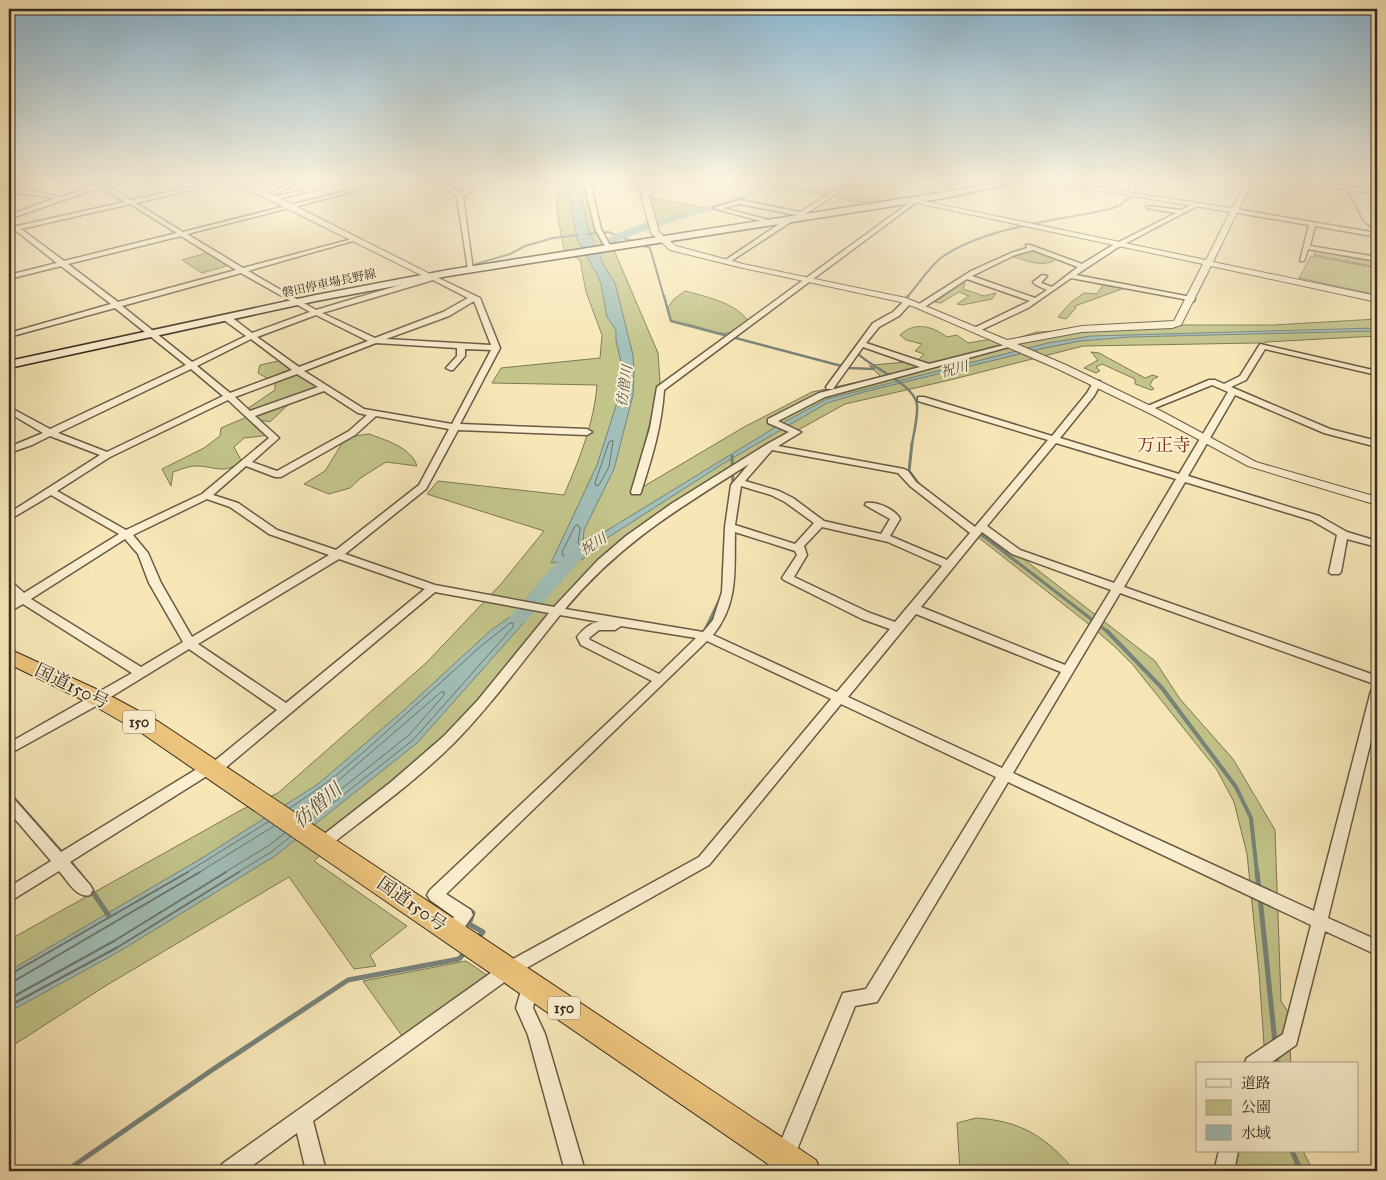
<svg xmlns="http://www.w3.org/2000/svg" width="1386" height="1180" font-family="'IM FELL Great Primer','Noto Serif JP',serif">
<rect width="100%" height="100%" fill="#f7e7b7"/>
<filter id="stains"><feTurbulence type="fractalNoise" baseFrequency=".004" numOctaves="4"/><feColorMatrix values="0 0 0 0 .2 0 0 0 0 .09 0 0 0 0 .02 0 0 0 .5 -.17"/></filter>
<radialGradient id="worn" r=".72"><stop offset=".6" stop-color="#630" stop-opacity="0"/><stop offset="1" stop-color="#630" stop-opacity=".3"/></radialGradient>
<!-- green -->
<path fill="#c2c48a" stroke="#7d7855" d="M557,182H587L591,214L602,246L614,250L658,353L660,382L634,486L636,491L744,427L812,392L881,377L869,365L874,368L873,365L917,361L924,354L915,351L922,344L906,340L900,335C915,321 932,326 947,337L957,335L968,343L993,339L1004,342L1037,332L1172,325H1273L1377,319V336L1266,342L1261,345L1258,343L1083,346L950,380L845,404L791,434L595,565L435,752L314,861L407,926L370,955L376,966L354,969L289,877L107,985L9,1048V940L243,809L278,793L426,663L501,584L544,531L427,494L438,481L564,495C579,460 594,423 597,385L492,383L501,368L600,358L602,335L586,292L580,260L564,250L557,213Z
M775,182H778L882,201L867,204L769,185Z
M651,197L704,208L655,222Z
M1033,248L1059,257C1045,270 1026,260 1010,256Z
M1315,251L1377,262V267L1314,255Z
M210,252L230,265L202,273L182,260Z
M1311,256L1377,268V295L1299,278Z
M962,282L965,283L963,289L984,296L996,293L992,299L962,305L957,304L969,296L959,292L941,303L935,302Z
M1105,282L1130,286L1075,306L1076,308L1066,319L1058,317L1071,302L1084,293L1097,294Z
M685,291C704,296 736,303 747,320C730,340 720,333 698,327C689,324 680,323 671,321L667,309L674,299Z
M1091,352L1099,353L1145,378L1153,375L1158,377L1153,379L1150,385L1154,389L1151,390L1135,384V379L1102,364L1096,367L1100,371L1096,373L1084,368L1098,360Z
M283,360L315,382L317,387L295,398L270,422L254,419L244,411L275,390V383L258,373L260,365Z
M247,417L270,435L244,438L234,447L241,460C226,476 215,466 196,466C188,466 180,470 173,472L171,486L162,469L204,448L220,436L221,428Z
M369,434C385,440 411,447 417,466L386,462L362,477L350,488L329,494L304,484L325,471L346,437Z
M981,526L1155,661L1180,699L1233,759L1275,830L1281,1001L1288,1012L1291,1064H1258L1264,1045L1259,972L1247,854L1234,802L1217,770L1133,665L1115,647L1091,626L974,534Z
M466,961L494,980L407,1043L363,981Z
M976,1118C1022,1121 1046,1137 1075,1171H960L957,1123Z
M1232,1151H1303L1313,1171H1226Z"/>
<!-- water -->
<path fill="#a1beb8" stroke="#77837b" d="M567,182H578L588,228L604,266L615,283L633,355L634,372L633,395L614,469L584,530L583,543L588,542L784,422L827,399L1048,343L1091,336L1377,328V331L1130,337L1080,341L1040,349L864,392L827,403L724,463L601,542L583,559L551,563L597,465L621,390L622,366L616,341V330L607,317L601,284L597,274L577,240Z
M560,582L417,743L275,856L120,951L9,1012V971L202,858L318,784L403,711L490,631Z"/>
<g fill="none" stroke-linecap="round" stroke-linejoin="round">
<!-- shore-far1 -->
<path stroke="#6c746c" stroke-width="1" d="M613,441L609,467L599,485L596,486L595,483L609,442Z
M578,525L580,528L578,543L584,551L580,554L563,556L562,552L575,526Z
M290,808L329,781L365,751L481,646L510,623H513V627L413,740L310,821
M296,812L325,792L441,692H444V695L409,735L305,818
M186,873L268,822
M198,873L274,826
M224,873L268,846L285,833
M237,873L271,852L290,837"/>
<!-- shore -->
<path stroke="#6c746c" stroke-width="2" d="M9,975L188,872
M9,982L16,980L200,872
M9,999L114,941L226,872
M9,1006L118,947L239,872"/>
<!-- stream-far4 -->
<path stroke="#77837b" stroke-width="2" d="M1338,182L1351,197L1364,222L1377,232
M587,234L608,232L632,241
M641,245L650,248L664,297
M471,268L476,264L510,254L525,246L553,238L578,235
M907,297C918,285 929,267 942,257C988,226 1057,221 1110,209L1121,205L1146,182"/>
<!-- stream-far3 -->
<path stroke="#77837b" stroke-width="2.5" d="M664,296L671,321L849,368L874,369
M904,301L908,296
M856,352C871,368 915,384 917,405C918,417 914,432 912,444"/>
<!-- stream-far2 -->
<path stroke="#77837b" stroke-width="3" d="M912,443L909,471L920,486
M732,456L733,484
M978,532L1108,632
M704,632L722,595"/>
<!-- stream-far1 -->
<path stroke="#77837b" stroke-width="4" d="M1107,631L1162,688L1236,787L1251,818L1257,873
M9,793L63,854
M69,860L79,873"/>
<!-- stream -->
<path stroke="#77837b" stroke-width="5" d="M78,872L82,877
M1257,872L1259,889
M90,888L109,916
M1260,897L1275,1043
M469,910L473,913L469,924L483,932L477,939
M1276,1056L1277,1064
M1292,1151L1301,1171
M66,1171L212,1070L348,980L459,959L466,951"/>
<!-- river -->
<path fill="#a1beb8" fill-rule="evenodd" d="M763,182H774L739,203L684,218L624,238L599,257L595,258L589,255C620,218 690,216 732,199C743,195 753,187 763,182Z
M591,540L597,541L600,545L580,560L526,622L519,624L512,622L509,618L512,614C531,593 565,546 591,540Z"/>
<!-- minor casing -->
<g stroke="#685a46" stroke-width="3">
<path id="minor" d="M9,182H20L9,186Z
M94,182H108L106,185L131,200L215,182H224L136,203L183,232L382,182H391L187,234L243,268L356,238V240L248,271L316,310L427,277L428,275L430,274L480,298L500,348L460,424L587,429L592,432L587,435L458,430L426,489L345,554L435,585L554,607L598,560L626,536L671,504L769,443L789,432L768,423V419L819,393L920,367L863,347L833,389H827L826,387L873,323L893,312L905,300L912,302L899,316L879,327L866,343L929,364L1012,343L1016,345L825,397L778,421L801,432L778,446L904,469L908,471L916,482L975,527L1048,440L918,401V397H924L1052,436L1087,393L1094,381H1100L1101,383L1094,396L1060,438L1179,474L1228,392L1212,385L1150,410H1144L1143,408L1209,380H1215L1224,384L1240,376L1260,344L1377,371V375L1265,349L1246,380L1231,387L1330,429L1377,441V447L1324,433L1235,395L1188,476L1319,516L1347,532L1377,541V547L1347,539L1341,572L1339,574H1331L1329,572L1337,535L1311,520L1185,482L1124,587L1377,676V685L1120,593L1013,773L1314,911L1371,691L1373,688L1377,687V716L1328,918L1377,940V955L1325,931L1296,1045L1269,1064H1244L1247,1058L1283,1034L1311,925L1008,782L877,1002L855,1006L792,1162L785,1165L778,1162L775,1155L843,993L866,989L996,777L841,704L709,865L514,975L313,1121L326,1171H306L297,1133L245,1171H219L222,1164L502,965L699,857L831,699L707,641L446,894L471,910L473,915L458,937L452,939L446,937L444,932L454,917L430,900L427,895L430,890L652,681L581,645L577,637C582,630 591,622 600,622L560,615C525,658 493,703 455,742C416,781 371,813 328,847L323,849L318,847L316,843L318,839L391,782L444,736L478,700L549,613L435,592L218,774H210L70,862L90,885L93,890L90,895C77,899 67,880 59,871L9,902V887L51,861L9,812V797L14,799L61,852L205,764L212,763L277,710L189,649L96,706L9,754V743L132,673L23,604L9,612V603L16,598L9,591V582L13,583L24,593L119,534L51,495L9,520V513L100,455L50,436L32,445L9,453V447L43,433L9,413V407L50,429L186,365L115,308L9,337V333L111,304L61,266L9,279V275L57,263L15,230L9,229V225L17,226L125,202L101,187L9,219V215L56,198L18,193L9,194V190L18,189L62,197L97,184ZM130,204L177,233L64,261L21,229ZM181,236L236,270L118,302L68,264ZM241,273L310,312L252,333L230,316H224V320L246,336L192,362L122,306ZM433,280L468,298L443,312L375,338L322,313ZM474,301L491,345L386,339L449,316ZM316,315L368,341L299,367L257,337ZM251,339L292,370L230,393L197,366ZM376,343L457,348V356L446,368L450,370H453L465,356V349L491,350L452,424L364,409L304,371ZM191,369L223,396L107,452L58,433ZM297,374L318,387L250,411L235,397ZM324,391L358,413L367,415L349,431L277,471L252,462L279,438L255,416ZM228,400L269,438L202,494L126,530L57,491L110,457ZM376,416L449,429L419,485L336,550L277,530L238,503L213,495L246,466L275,477H281L355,435ZM1056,443L1176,479L1114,583L1020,550L987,526ZM772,450L898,473L910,486L970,533L947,560L890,536L900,519C896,510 877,501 866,503L865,505L890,519L881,534L824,521L793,498L779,491L745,481ZM749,464L731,485L725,527L722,592L713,620L703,632L565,609C620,543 678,509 749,464ZM741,486L771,495L785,502L814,523L795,544L735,525ZM207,499L230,507L269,534L329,555L192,637L161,583L148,553L133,535ZM822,527L888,542L942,566L895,622L870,613L794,577L807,555L804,546ZM735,532L795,551L797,555L782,578L784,580L862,619L890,629L837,692L713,635C739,603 734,570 735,532ZM982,532L1012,554L1111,590L1065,665L921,607ZM125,539L138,554L149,583L183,642L141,667L31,599ZM339,559L425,589L286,703L198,644ZM916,614L1061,672L1002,768L848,697ZM621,626L696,638L659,674L590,640L589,638L599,630H615Z
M293,182H300L276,194L271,193Z
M336,182H345L274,200L271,198Z
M438,182H444L460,193L478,182H484L463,197L473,270L468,269L457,197Z
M584,182H590L601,229L611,247L610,248H606L595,229Z
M629,182H635L649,193L644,194Z
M849,182H855L802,216L803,218L800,220L796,217V215L740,204L723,208L773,221L774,222L771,224L713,208L740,200L800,212Z
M905,182H913L938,189L951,182H958L944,190L953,193L951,196Z
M978,182H986L999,186L996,188Z
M1301,182H1314L1377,190V194Z
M913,200L918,201L664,390C662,425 652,458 641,492L640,494H632L631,492L650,428L657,387Z
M1194,204L1199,205L1117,248L1076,275L1191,297L1195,299L1194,301L1071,278L1028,308L977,332L973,330L974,328L1030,301L967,279L923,308L916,306L971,271L1011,253L1027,248L1026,245H1030L1082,264L1113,245L1176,213L1147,208V206L1181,210ZM1033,250L1078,267L1052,287L1041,283L1047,276L1042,275L1033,282L1036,285L1047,290L1035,298L972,276L1015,255Z
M1235,209L1377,233V237L1315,226L1310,246L1377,257V261L1308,249L1304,261H1300L1309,225L1233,212L1232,211Z
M788,218H792L794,220L728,263H724V261Z
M530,977L536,980L538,985L533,1008L545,1034L585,1171H565L528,1035L516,1008L524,980Z
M1219,1151H1238L1234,1171H1214Z"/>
</g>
<!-- tertiary casing -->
<g stroke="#685a46" stroke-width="2">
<path id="tertiary" d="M223,182H232L272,194L434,276L427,278L266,198Z
M662,182H669L649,196L659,232L676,246L743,264L906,298L1007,340L1082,326L1174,321L1203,264L912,202H909V198L1206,260L1230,212L1047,182H1061L1232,208L1246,182H1252L1213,262L1377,296V302L1211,266L1181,325L1172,328L1082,332L1017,344L1066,365L1161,411L1256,462L1377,497V505L1248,466L1153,415L1058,369L917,308L901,302L743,268L670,250L651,233L641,195Z"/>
</g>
<!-- secondary casing -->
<g stroke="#382b20" stroke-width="3">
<path id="secondary" d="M1000,182H1015L951,197L448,276L316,301L9,368V361L316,295L448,270L951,191Z"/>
</g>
<!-- trunk casing -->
<g stroke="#382b20" stroke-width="2">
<path id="trunk" d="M9,649L107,694L159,722L816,1160L821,1171H778L143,734L91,704L9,664Z"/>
</g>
<!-- minor -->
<use href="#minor" fill="#faefd0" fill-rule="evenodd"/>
<!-- tertiary -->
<use href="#tertiary" fill="#faefd0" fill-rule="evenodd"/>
<!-- secondary -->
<use href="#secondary" fill="#faefd0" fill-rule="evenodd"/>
<!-- trunk -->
<use href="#trunk" fill="#ecc47c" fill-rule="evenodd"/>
</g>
<!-- sky -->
<linearGradient id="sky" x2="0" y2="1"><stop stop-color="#8bb8d5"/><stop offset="0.52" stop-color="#fbf4df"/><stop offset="1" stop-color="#fbf4df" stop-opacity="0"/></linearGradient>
<rect width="1386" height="347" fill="url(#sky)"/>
<g text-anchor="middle" stroke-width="4" stroke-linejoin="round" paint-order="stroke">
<!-- far-street labels -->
<g font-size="12" fill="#382b20" stroke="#faefd0">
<text transform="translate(329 283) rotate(-12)" y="4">磐田停車場長野線</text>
</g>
<!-- far-water labels -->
<g font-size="14" font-style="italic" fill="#525046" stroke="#faefd0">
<text transform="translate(954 369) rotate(-14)" y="5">祝川</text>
<text transform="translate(624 386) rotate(-82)" y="5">彷僧川</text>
<text transform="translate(593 544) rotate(-32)" y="5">祝川</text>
</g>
<!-- shield labels -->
<g fill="#faefd0" stroke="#726655" stroke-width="1">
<rect x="123" y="710.5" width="32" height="23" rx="4"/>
<rect x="548" y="996.5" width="32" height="23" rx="4"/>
</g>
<g font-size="14" font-weight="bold" fill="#382b20">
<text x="139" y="727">150</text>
<text x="564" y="1013">150</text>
</g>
<!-- quarter labels -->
<g font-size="18" fill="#7a1f14" stroke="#faefd0">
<text x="1164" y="451">万正寺</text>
</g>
<!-- near-street labels -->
<g font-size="18" fill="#382b20" stroke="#faefd0">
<text transform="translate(72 686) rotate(26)" y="6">国道150号</text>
<text transform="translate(412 904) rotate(35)" y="6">国道150号</text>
</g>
<!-- near-water labels -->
<g font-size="19" font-style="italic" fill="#525046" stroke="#faefd0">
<text transform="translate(317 805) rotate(-41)" y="7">彷僧川</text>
</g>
</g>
<!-- margin -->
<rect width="1386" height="1180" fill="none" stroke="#f7e7b7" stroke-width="30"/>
<rect x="10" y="10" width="1366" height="1160" fill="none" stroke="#382b20" stroke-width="2.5"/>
<rect x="15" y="15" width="1356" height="1150" fill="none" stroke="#382b20"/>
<!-- legend -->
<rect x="1196" y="1062" width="162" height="90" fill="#faefd0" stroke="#aca18a"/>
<rect x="1206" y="1079" width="25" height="8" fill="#faefd0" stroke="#aca18a"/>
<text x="1241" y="1088" font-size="15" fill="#382b20">道路</text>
<rect x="1206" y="1100" width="25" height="15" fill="#c2c48a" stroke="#aca18a"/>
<text x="1241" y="1112" font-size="15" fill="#382b20">公園</text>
<rect x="1206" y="1125" width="25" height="15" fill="#a1beb8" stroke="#aca18a"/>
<text x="1241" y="1138" font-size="15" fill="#382b20">水域</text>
<rect width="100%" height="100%" filter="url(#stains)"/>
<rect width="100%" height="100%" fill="url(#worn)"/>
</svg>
